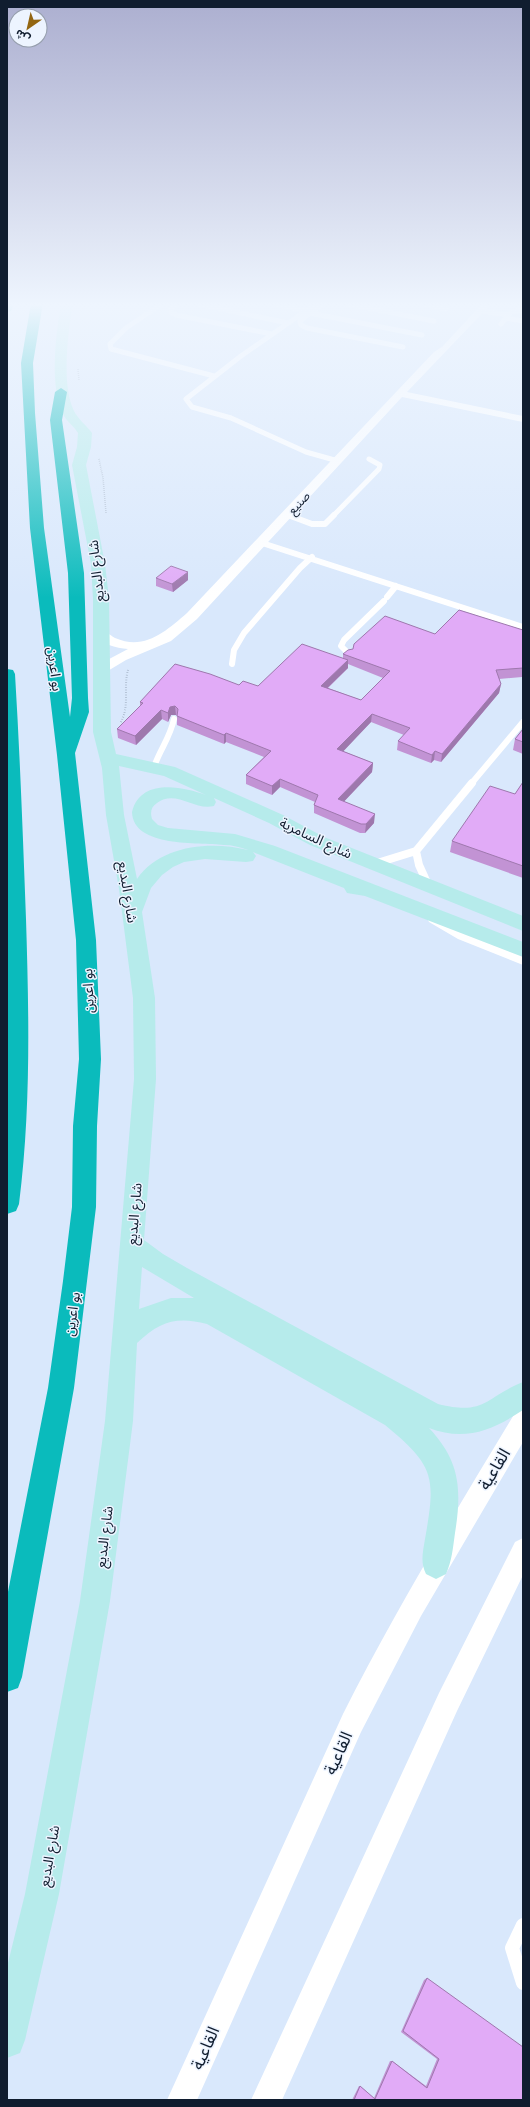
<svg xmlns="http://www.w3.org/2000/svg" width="530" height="2107" font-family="Jost,'Noto Sans Arabic',sans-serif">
<rect width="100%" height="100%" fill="#d9e8fc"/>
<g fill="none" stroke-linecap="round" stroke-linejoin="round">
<!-- path-far1 -->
<path stroke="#92a0b3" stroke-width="1.5" stroke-dasharray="0.5 1.5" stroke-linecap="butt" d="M83,309L86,303
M78,369L79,380
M99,459L103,478L106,513"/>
<!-- path -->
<path stroke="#92a0b3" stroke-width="2" stroke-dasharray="0.5 2" stroke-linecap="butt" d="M121,722C130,705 123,688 128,670"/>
<!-- lane-far3 -->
<path stroke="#fff" stroke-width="5" d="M163,303L126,328L110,344L111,349L214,376
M179,303L171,309L172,313L176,315L272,334
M193,303L288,323
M270,303L306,311
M317,303L241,356L186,399L192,407L231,418L306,452L338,461
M324,303L300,321L301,325L307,328L403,347
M342,303L434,321
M419,303L446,309
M482,311L508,315
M310,313L422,335
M506,318L523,321
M501,324L511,312L523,310
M288,515L290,516
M333,516L379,469L380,465L369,459"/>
<!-- lane-far2 -->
<path stroke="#fff" stroke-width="6" d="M288,515L312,524H325L334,515
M262,543L523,627
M387,597L396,586
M349,654L341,646L344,640L384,601
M232,664L234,650L244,633L300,568L312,557
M154,767C160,749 170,738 174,719
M471,784L523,722"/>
<!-- lane-far1 -->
<path stroke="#fff" stroke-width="8" d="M416,851L419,865L429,887
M374,864L416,851L472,783"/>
<!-- lane -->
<path stroke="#fff" stroke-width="14" d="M523,1925L512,1948L523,1983"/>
<!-- street -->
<path fill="#fff" fill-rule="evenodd" d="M483,303H492L407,392L523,416V422L402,397L197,619L171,641L126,660L106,672H96L94,669L96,666L128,649C116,648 101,644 93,634L95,631C104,629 108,634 115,638C145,651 166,631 187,613L434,352L442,347Z
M435,912L470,931L523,952V965L458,939L429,922L427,918L429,914Z
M523,1410V1442L421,1616L361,1732L197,2100H167L343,1714C395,1611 455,1512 515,1413Z
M523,1538V1575L457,1711L282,2100H251L439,1693L515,1542Z"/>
<!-- secondary -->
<path fill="#b6ebeb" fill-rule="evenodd" d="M61,303H73C68,332 61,385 74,411C78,419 87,426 92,433L91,447L86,465L105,564L109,599L111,732L116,754L175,767L283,815L324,837L523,916V931L310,845L269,823L214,798L216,802L214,806C194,811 176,789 157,803C151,807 150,812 152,819L158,825L168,828L235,834L275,846L523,942V957L365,896L347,893L344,888L253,852L256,856L253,861L246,862L205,859L184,862L173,867L162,875L151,888L142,912L155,998L156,1079L144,1240L163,1254L187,1268L438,1404C486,1416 485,1397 523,1382V1410C493,1430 465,1442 429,1428C460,1461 462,1489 455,1533C453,1547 452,1561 446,1574L436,1579L426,1574C420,1562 423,1552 425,1539C436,1477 435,1466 385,1425L207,1324C177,1316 160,1321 137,1343L133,1421L110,1601L59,1894L25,2040L20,2053L7,2058V1967L25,1894L80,1601L105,1421L134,1079L133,998L119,889L106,815L102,768L93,732V599L91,564L72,465L77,447L78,433C74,426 66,421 63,414C49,387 56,333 61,303ZM119,766L164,776L206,795C182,786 140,778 132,812C133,848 199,842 224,845C232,845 240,847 248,850C210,841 161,845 137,879L124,815ZM142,1267L194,1298H171L139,1309Z"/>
<!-- highway -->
<path fill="#0abbbc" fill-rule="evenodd" d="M7,303H14L11,311L7,312Z
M31,303H43L33,363L35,413L44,528L70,717L72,698L68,573L50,420L55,392L61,388L67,392L62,420L84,573L88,698L89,712L75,753L96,940L101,1059L97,1126L96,1207L74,1388L22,1677L18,1688L7,1692V1597L48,1388L63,1281L72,1207L73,1126L79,1059L76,940L57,755L30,528L21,363Z
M7,669L13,670L15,674C20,756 23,838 26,919C29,1015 31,1109 19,1204L16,1211L7,1214Z"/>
</g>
<!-- wall -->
<path fill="#c293d4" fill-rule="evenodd" d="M156,578L188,580L173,592L156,586Z
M523,630V676L522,677L499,679L501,684L499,693L441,762L434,760L431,763L397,750L398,741L404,735L371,722L343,751L373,763L372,772L344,801L374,823L365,833H360L314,813V805L315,802L280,787L272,795L246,784V775L264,757L226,742L224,744L177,725V716L176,715H171L168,722L162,719L136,745L118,738L117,729L140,706V702L239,685L258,686L343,658V654L435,634ZM348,664L383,678L361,700L328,688L348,668Z
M523,729V754L513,750L515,739Z
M523,782V878L450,852L452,841L515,794Z
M427,1978L523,2100H352L359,2086H360L374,2098L390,2061H392L426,2086L437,2059L401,2032L424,1980Z"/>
<!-- shaded-wall -->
<path fill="#9e78ad" d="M188,572V580L173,592L172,584Z
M348,660V668L321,694V686Z
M501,684L499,693L441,762L442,754Z
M175,706L176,715H171L168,722V713L170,707Z
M161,710L162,719L136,745L135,736Z
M372,714L371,722L337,758V749Z
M226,733V742L224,744V735Z
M435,751L434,760L431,763L432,755Z
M373,763L372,772L338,808V799Z
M280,779V787L272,795V786Z
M375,814L374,823L365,833L366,824Z"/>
<!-- building -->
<path fill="#e1abf7" stroke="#9e78ad" d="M171,566L188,572L172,584L156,578Z
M459,610L523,630V668L496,670L501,684L442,754L435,751L432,755L398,741L410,728L372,714L337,749L373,763L338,799L375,814L366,824H361L314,805L318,795L280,779L272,786L246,775L271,751L226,733L224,735L177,716L178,709L175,706L170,707L168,713L161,710L135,736L117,729L143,703L140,702L175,664L210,674L239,685L243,681L258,686L302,644L348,660L321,686L361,700L390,671L343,654L348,650L353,649L354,644L385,616L435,634Z
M523,729V742L515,739Z
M523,782V866L452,841L490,786L515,794Z
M427,1978L523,2047V2100H354L360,2086L375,2099L392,2061L427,2088L439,2059L403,2031Z"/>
<!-- sky -->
<linearGradient id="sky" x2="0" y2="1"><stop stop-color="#acafd0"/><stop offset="0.51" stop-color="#eef5fe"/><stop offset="1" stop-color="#eef5fe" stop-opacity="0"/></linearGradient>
<rect width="530" height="598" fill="url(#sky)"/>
<g text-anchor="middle" stroke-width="3" stroke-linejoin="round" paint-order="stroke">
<!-- far-street labels -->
<g font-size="12" fill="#101d2f" stroke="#edf4ff">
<text transform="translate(299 503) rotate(-47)" y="4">صنيع</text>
</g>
<!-- street labels -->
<g font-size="14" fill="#101d2f" stroke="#edf4ff">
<text transform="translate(96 571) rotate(-96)" y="5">شارع البديع</text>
<text transform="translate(55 669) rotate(83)" y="5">بو اعرين</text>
<text transform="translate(316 838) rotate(25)" y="5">شارع السامرية</text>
<text transform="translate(128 892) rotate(81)" y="5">شارع البديع</text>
<text transform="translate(88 991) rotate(-92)" y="5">بو اعرين</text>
<text transform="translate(134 1214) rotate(-85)" y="5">شارع البديع</text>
<text transform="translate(72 1314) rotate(-82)" y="5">بو اعرين</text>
<text transform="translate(104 1537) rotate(-83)" y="5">شارع البديع</text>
<text transform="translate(49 1856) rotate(-80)" y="5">شارع البديع</text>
</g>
<!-- near-street labels -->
<g font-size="17" fill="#101d2f" stroke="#edf4ff">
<text transform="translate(494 1469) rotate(-59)" y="6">القاعية</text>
<text transform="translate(338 1753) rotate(-66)" y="6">القاعية</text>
<text transform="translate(205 2048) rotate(-66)" y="6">القاعية</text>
</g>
</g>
<!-- border -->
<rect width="530" height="2107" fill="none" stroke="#101d2f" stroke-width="16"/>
<!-- north arrow -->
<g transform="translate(28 28) rotate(214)"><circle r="19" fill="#edf4ff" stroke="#959eac"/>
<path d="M0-3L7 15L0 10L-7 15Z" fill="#936612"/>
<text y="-6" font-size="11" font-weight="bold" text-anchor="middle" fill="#101d2f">ش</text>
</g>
</svg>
